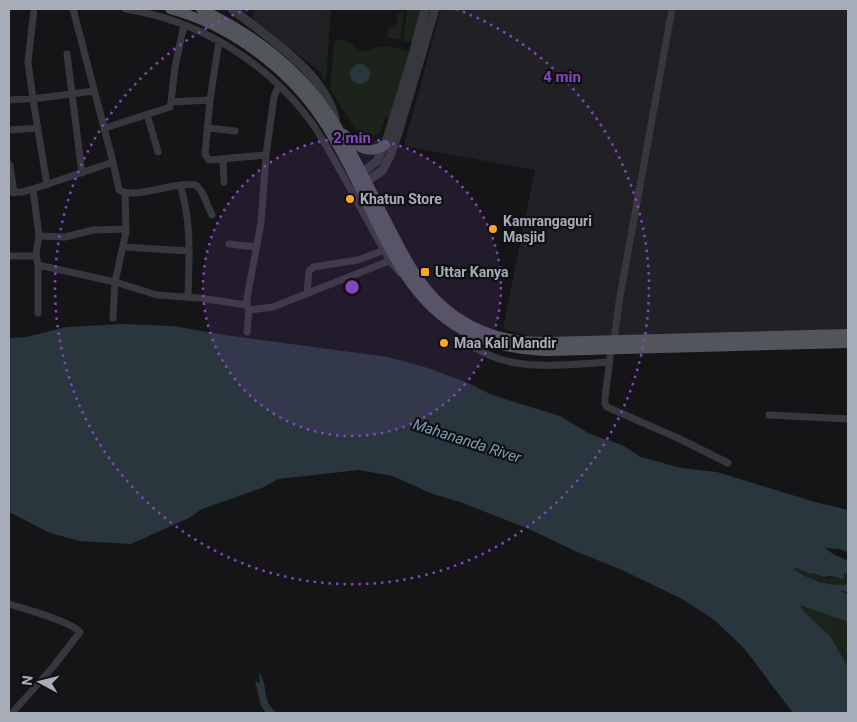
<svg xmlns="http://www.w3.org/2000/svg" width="857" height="722" font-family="Roboto,sans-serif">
<rect width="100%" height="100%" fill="#151517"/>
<!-- built -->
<path fill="#212125" d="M255,9H328L323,74L252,18Z
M441,9H848V329L555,339L534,337L503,329L535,170L404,146Z"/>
<!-- green -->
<path fill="#1b231b" d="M328,9H331L326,82L322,77Z
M407,9H421L413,42L403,41Z
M400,12H404L401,40L387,38L389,27H396L398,14H400Z
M339,39L350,42L359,52C367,52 372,48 380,47C388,45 401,49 409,52L389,117H385L380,133L363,141L330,89L334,42Z
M792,567C803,568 813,576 824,577C831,578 835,577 841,579L844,574L848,573V584C829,588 810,577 792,570Z
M799,604L848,622V667L830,636L804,612Z"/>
<!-- water -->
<path fill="#2a363d" d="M350 74a10 10 0 1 1 20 0a10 10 0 1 1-20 0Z
M123,324L173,326L225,335L388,357L428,368L468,383L492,395L560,416L590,434L622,445L641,457L681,468L717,472L815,502L848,510V552L839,549L825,548L833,554L848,561V573L844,574L843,579L830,576L824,577L815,574L808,573L797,568L792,569C807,578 830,588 848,584V592L840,591L848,594V622L800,605L804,612L830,636L848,667V713H793L744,648L713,619L682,599L622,570L575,551L529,529L460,502L433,494L392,476L359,470L278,479L262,488L202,509L189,518L131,544L80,541L50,533L9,512V338L26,337L66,327Z
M259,672C270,690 260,699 277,713H266L261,706L255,681L260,684Z"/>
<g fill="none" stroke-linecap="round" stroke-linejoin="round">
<!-- minor -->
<path stroke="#36383d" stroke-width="7" d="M34,9L28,62L33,99L47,185
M73,9L113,162L119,190C134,200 175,181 196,185L202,192L212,215
M125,9C198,20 264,60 309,119C323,138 334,160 346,181C360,208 375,234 390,261L400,273
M219,41L210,100L205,154L209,160L266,155
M67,54L82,173
M9,100L40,98L94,91
M171,102L175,67L184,25
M147,114L158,152
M105,128L170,107L171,102L210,100
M208,128L235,131
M9,130L38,128
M223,160L224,182
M9,164L10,166L14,193
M180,185C192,222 189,259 188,297
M33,189L39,236L36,254L38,265V313
M9,192H22L33,189L113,162
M39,236L65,237L93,230L126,229
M229,244L256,247
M123,247L189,251
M9,256H32L36,254
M38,265L115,282L157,295L199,298L247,305
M307,294L309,271L313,267L358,260L387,249
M249,310L273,307L394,259
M113,318L115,282L126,232L125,193
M247,332L249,310L247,305V298L261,223L266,155L274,97L279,85
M470,334L465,341C506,374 561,365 609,362
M614,341L619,302L672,9
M611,350L605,397V404L607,407L680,439L728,463
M769,415L848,419
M9,604C25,609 70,621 80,632L53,667L12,713"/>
<!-- tertiary -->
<path stroke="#36383d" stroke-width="9" d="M232,9C239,14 246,20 253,25C285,49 329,82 336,123
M358,176L377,161L388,136L414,51L425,9
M362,184L382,171L390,156L398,133L435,9"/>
<!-- primary -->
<path stroke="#52555c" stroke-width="10" d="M170,9C229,25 287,67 321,118C390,220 394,347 549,351L848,343
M201,9C252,34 297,66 329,114C354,152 373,196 395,238C405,257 415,276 429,292C444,310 466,325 488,333C507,340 527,342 547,342L848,334
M344,134C356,146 368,156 385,145"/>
</g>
<!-- distance rings -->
<circle cx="352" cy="287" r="149" fill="#8446be" fill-opacity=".12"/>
<g fill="none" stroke="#8446be" stroke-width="2.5" stroke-dasharray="2.5 5">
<circle cx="352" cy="287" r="149"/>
<path d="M456 9A297 297 0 1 1 248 9"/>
</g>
<!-- markers -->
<g fill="#ffa526" stroke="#101012" stroke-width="2">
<circle cx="350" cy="199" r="5"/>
<circle cx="493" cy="229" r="5"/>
<rect x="420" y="267" width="10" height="10" rx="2.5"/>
<circle cx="444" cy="343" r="5"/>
</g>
<g text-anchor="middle" stroke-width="4.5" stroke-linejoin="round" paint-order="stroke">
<!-- poi labels -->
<g font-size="14" font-weight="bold" fill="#a6adb9" stroke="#101012" text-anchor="start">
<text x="360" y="204">Khatun Store</text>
<text x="503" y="226">Kamrangaguri<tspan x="503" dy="16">Masjid</tspan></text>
<text x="435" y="277">Uttar Kanya</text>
<text x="454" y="348">Maa Kali Mandir</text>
</g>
<!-- water labels -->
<g font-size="15" font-style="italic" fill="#7a9fb7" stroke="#101012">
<text transform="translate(467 441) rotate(18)" y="5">Mahananda River</text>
</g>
</g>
<circle cx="352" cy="287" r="8" fill="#8446be" stroke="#101012" stroke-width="2.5"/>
<g font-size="15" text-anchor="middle" font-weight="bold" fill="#8446be" stroke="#101012" stroke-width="4.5" stroke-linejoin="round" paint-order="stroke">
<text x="562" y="82">4 min</text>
<text x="352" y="143">2 min</text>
</g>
<!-- border -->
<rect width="857" height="722" fill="none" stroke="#a6adb9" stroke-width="20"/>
<!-- north arrow -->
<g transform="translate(40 682) rotate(277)" stroke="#101012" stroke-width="4" paint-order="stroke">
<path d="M0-4L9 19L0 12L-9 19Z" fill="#a6adb9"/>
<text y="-8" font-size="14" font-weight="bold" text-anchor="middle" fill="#a6adb9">N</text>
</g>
</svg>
